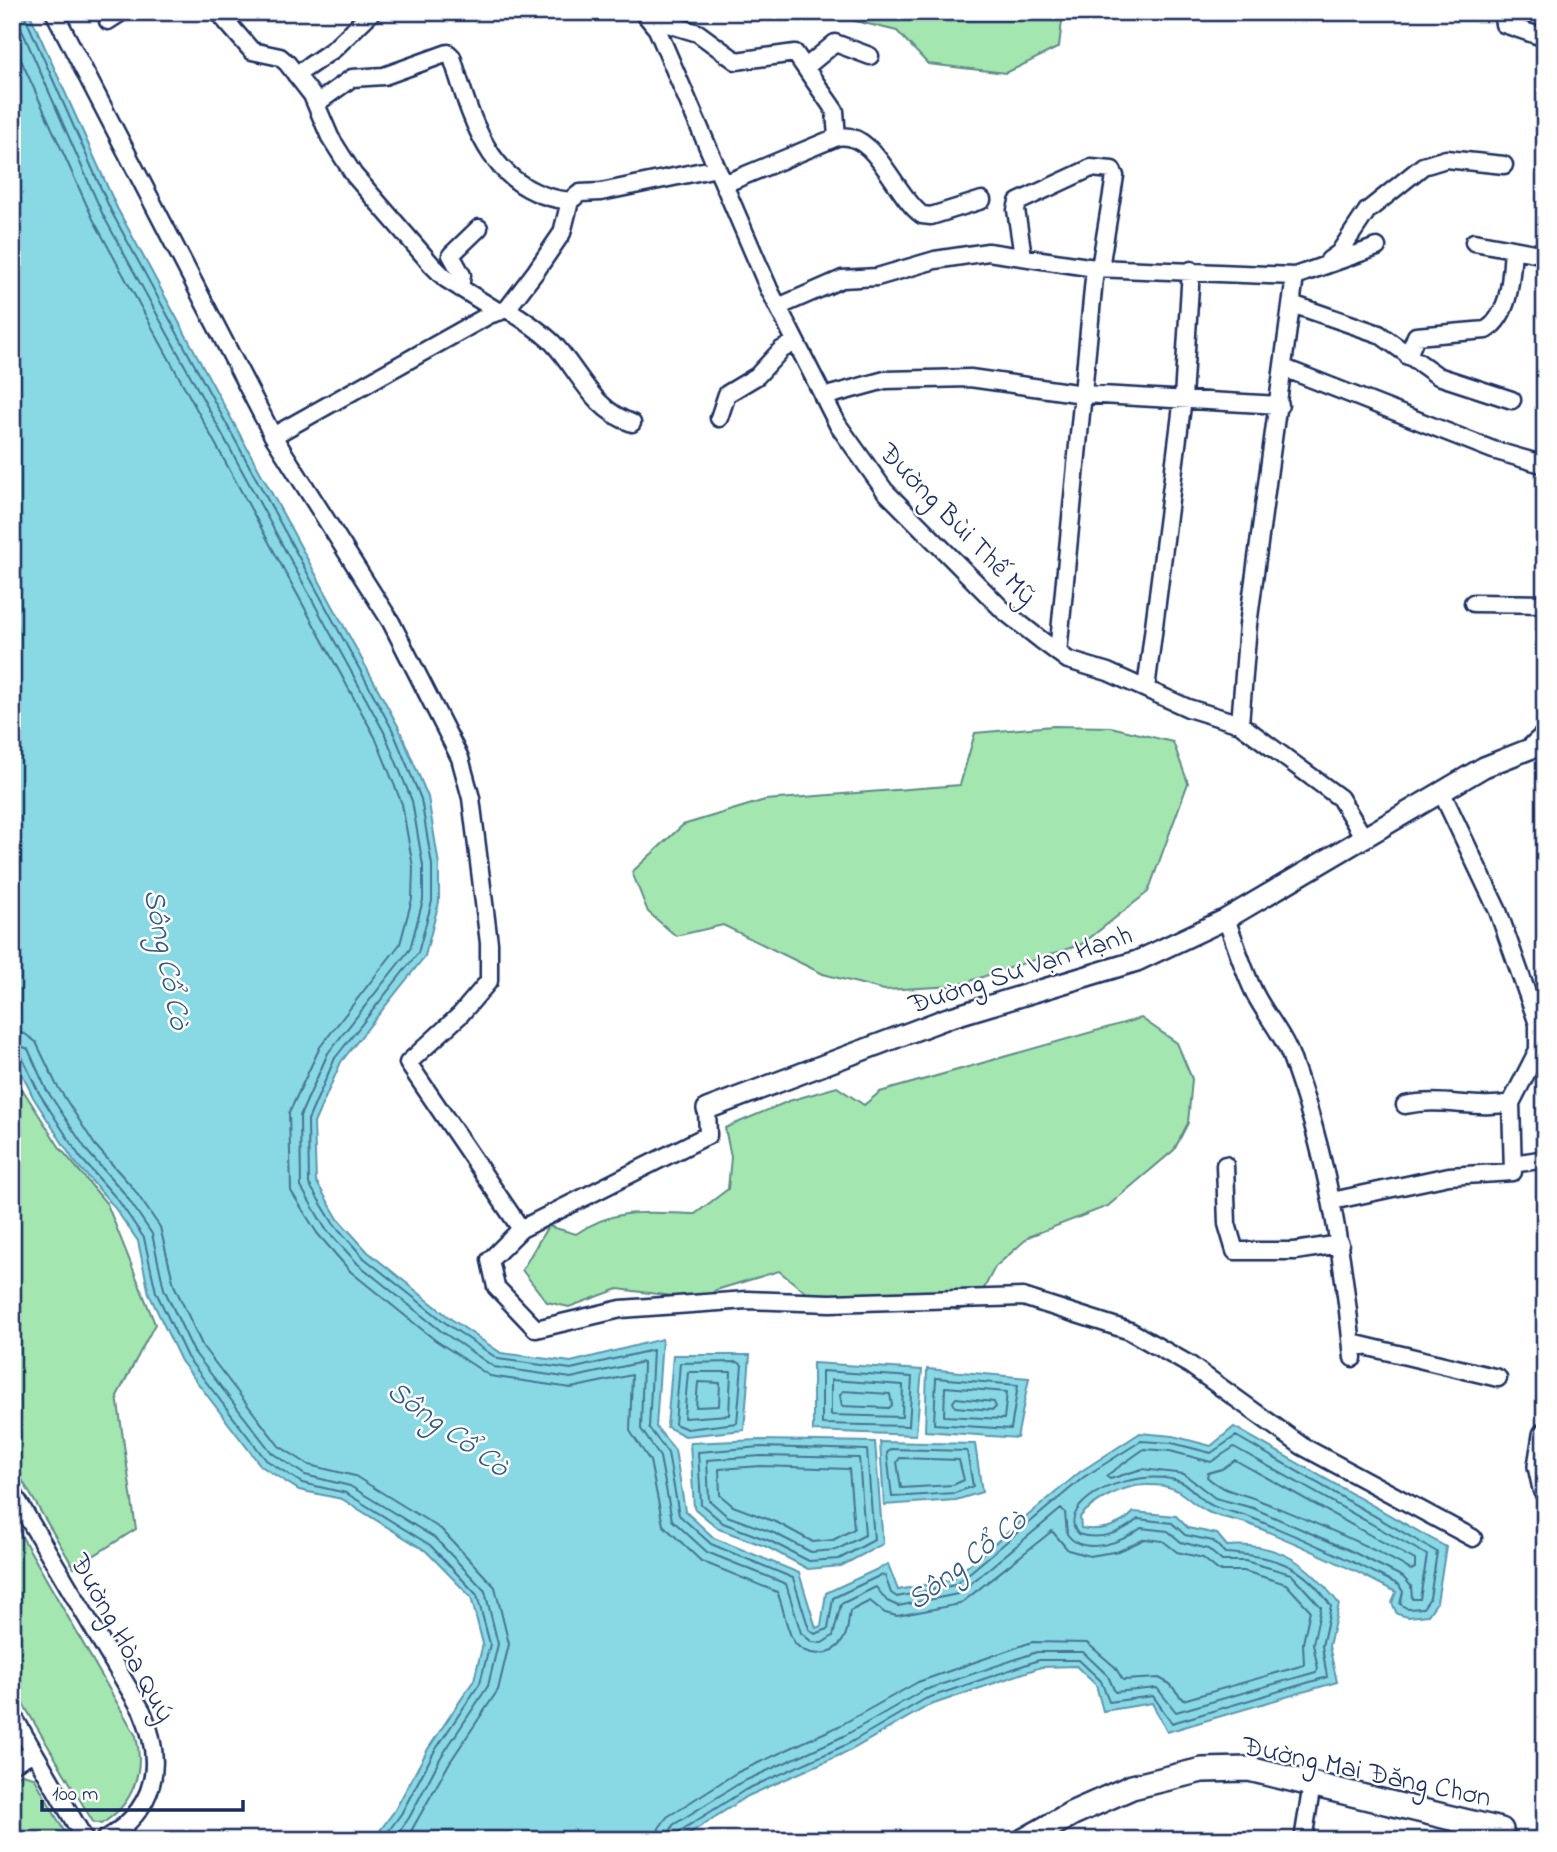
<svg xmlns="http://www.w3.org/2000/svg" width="1557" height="1852" font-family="'Indie Flower',sans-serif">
<rect width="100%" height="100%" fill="#fff"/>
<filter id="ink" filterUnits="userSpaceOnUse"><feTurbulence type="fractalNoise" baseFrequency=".0143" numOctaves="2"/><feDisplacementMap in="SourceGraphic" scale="14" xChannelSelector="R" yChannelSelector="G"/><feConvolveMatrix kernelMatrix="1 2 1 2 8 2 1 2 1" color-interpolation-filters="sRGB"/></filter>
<g filter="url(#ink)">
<!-- green -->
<path fill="#a4e6b0" stroke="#608a87" stroke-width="2" d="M818,12H1063L1059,47L1006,73L928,64L897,31Z
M1053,726L1111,727L1173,742L1188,783L1148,892L1082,944L955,986L884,990L823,974L723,925L676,936L648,912L632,872L683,825L765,800L960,785L975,733Z
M1141,1018L1177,1043L1192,1079L1188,1123L1174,1150L1108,1206L1030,1236L995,1267L975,1306L957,1310L900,1299L809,1295L779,1271L716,1290L704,1300L618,1289L569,1307L547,1302L522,1270L548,1226L576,1234C616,1206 650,1213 695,1214L728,1189L731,1157L725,1128L789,1101L837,1087L864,1105L880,1092Z
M12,1073L60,1148L107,1204L155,1324L117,1396L136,1529L74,1568L12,1463Z
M12,1525L17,1528L136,1736C145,1772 133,1805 101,1824L93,1822L12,1685Z
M22,1774L34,1777L69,1840H12V1779Z"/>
<!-- water -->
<path fill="#89d9e5" stroke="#5d95af" stroke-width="2" d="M12,12H29L117,208L398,726L428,797L439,865V902L425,956L341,1062L314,1123L316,1181L338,1219L368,1252L451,1319L501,1353L571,1362L662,1339L656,1427L675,1450L685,1511L714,1538L799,1573L816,1628L821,1626L826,1593L888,1564L898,1590L951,1580L1080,1472L1140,1433L1173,1436L1211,1446L1234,1427L1446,1547L1437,1602L1428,1615L1408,1617L1397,1614L1392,1603L1396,1592C1348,1567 1299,1544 1249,1524C1236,1519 1220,1518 1208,1512C1181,1498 1183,1484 1146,1485C1124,1485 1093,1501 1080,1517L1081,1528C1100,1532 1121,1526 1134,1512L1176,1516L1188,1528L1217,1534L1227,1546C1280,1542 1309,1564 1339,1604L1329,1646L1337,1682L1167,1732L1152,1703L1103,1711L1096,1685L1076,1666L1041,1667L928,1706L851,1750L748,1796L679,1840H373L395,1810L428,1749L474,1680L483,1644L471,1597L426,1551L342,1499L299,1490L261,1466L181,1361L149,1294L138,1241L112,1204L74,1161L33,1097L12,1052Z
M673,1355H750L744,1430L685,1436L667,1427Z
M813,1363L922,1370L916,1435L813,1431Z
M927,1369L1029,1378L1017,1438L925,1431Z
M760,1440L875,1442L883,1544L841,1566L808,1569L767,1547L719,1529L694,1508L690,1443Z
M880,1442L975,1444L982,1492L956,1500L884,1505Z"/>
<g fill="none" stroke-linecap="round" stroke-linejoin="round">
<!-- shore -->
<path stroke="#477394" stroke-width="2" d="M14,12L103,215L384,732L412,801L423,866V900L410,949L328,1053L300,1116L301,1187L325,1228L358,1264L441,1331L494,1367L571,1378L643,1362L641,1429L660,1457L672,1520L707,1552L786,1584L801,1633L812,1642L822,1643L833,1636L841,1604L876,1587L887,1601L898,1606L958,1594L1061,1509L1065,1512L1067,1534C1083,1557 1124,1542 1141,1528L1168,1531L1181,1542L1208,1549L1222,1561H1245L1291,1574L1321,1607L1313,1644L1318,1669L1316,1672L1176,1712L1157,1688L1115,1692L1108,1676L1083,1652H1037L922,1691L844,1736L740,1783L673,1825L667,1840
M23,12L111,211L392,729L421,799L432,865V901L418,953L335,1058L308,1120L309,1184L333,1223L364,1258L447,1324L498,1359L571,1369L653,1350L649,1428L668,1453L679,1515L711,1544L793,1578L809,1629L815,1634L828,1629L833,1598L881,1575L885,1576L891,1593L897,1597L955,1585L1084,1477L1141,1441L1172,1443L1211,1453L1236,1436L1437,1552L1430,1598L1423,1608L1408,1609L1400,1604L1403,1592L1399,1585C1351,1560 1302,1538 1252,1518C1239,1512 1223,1512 1211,1505C1200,1500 1192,1487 1181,1482C1152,1471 1101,1482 1080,1506C1073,1515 1070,1524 1078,1534C1099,1541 1122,1533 1138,1519L1172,1523L1185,1535L1213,1541L1225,1553C1274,1556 1302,1563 1331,1606L1322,1646L1327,1677L1172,1723L1153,1696L1109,1702L1101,1681L1079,1660H1039L925,1699L848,1744L745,1790L680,1831L676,1840
M12,40L93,219L375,737L402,804L413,867L412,899L400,944L320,1047L289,1113L291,1191L317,1233L351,1272L435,1340L490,1376L571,1388L632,1375L630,1431L650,1461L663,1525L701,1561L777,1592C784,1607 785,1626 793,1640C804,1659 834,1658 844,1638C849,1630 848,1620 850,1611L870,1601L885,1613L897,1616L960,1604L1052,1531L1068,1550L1090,1556L1119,1551L1145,1539L1163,1541L1177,1552L1203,1558L1219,1571H1244L1286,1584L1310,1610L1303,1643L1304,1665L1183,1700L1170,1684L1159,1678L1123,1680L1115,1667L1087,1643L1032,1642L918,1682L839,1726L736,1773L667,1817L659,1828L657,1840
M12,1032L25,1034L36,1042L56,1084L95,1145L133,1188L160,1227L174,1285L203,1347L279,1446L309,1465L355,1476L441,1529L495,1587L509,1644L498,1690L450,1762L406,1840
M12,1042L28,1049L46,1089L87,1151L125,1194L152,1234L164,1289L194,1352L272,1453L305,1475L350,1486L435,1538L485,1591L498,1644L488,1686L441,1757L409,1818L393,1840
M12,1051L21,1055L39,1093L80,1157L118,1200L144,1238L156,1292L187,1357L266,1460L302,1483L346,1493L430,1545L477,1595L490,1644L480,1683L434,1752L401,1814L382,1840
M738,1362L742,1365L737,1423L687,1429L675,1424L680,1363Z
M822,1371L912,1377L909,1426L822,1424Z
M688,1372H731L729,1415L684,1418Z
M936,1378L1018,1385L1011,1429L934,1424Z
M831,1380L903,1385L902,1417L831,1415Z
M698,1382L720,1383L719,1406L696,1407Z
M945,1387L1007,1392L1004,1419L944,1416Z
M843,1391L890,1394L892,1405L889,1408L842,1406L840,1395Z
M956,1398L994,1402L996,1407L993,1410L955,1407L953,1402Z
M761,1447L867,1450L874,1540L839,1559L809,1561L770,1541L723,1523L701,1504L698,1452Z
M1234,1447L1427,1555L1420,1599H1412L1411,1586L1403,1577L1349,1550L1253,1508L1215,1498L1184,1474L1142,1469L1110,1479L1106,1476L1144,1449L1170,1451L1211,1462Z
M891,1449L967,1451L973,1486L955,1493L892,1497L887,1453Z
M761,1456L859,1458L865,1535L836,1550L811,1552L774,1533L727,1516L709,1500L707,1460Z
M900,1458L959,1460L964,1480L953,1485L901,1488L897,1462Z
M1235,1460L1415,1560V1568L1411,1570C1363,1542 1312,1522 1261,1501C1242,1493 1223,1492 1207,1477L1208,1473L1222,1469Z
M761,1466L849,1469L854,1529L833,1540L813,1542L778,1523L733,1506L720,1495L719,1469Z"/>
<!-- minor casing -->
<g stroke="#1b2f5e" stroke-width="21">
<path id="minor" d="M54,12L273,436L391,622L460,758L471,798L489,943V981L460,1015L408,1063L521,1229
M218,12L252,51L280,57L287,63L312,95L330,137L354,175L432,265L446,279L499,312
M643,12L657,29L769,289L838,425L885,491L1004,611L1041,640L1068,660L1108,672L1188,708L1240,724L1340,798L1364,838
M1502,12L1504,24L1545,38
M108,21L122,12
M654,24H668L698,33L736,61L795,53L835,111L837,137
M806,67L835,43L870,56
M296,75L334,49L372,12
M317,103L352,78L384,76L448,53L452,57C472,121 490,193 570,201
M724,184L837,137C875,129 895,196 922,215L931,216L982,200
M1474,242L1545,255
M1023,256L1016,210L1018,202L1091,168L1112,170L1115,176L1100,268
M1329,260L1339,253L1367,211L1423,166L1446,159L1504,165
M460,288L462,275L451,255L479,228
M1292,304L1379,334L1438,376L1512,400
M778,307L842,279L877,277L935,260L988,252L1095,268L1295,276L1377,247
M507,309C523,319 538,329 552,342C579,370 592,410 632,423
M1408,356L1416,336L1486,330C1511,314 1511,276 1513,249
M1284,368L1493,450L1545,465
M823,397L885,380L970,378L1083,394L1280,405
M719,418L727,394L757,376L781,350L795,342
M273,436L489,315L507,309L536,271L562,233L570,201L580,193L601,192L717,168
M1473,603L1545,604
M1058,653L1095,268
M1146,689L1183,398L1191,270
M1240,724L1248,625L1295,276
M1226,919C1236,944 1243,970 1255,994C1265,1014 1282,1033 1290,1054C1327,1152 1343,1254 1353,1358
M1405,1105C1442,1097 1475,1110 1511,1103
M707,1109L708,1135L521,1229L490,1260L496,1287L536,1329L621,1309L747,1300L830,1303L1023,1297L1130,1331L1190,1365L1302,1446L1473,1538
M1513,1164L1545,1159
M1225,1165L1227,1224L1235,1251H1295L1340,1244
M1332,1201L1449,1176L1513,1172L1511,1103L1538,1050V1024L1498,911L1442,793
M1352,1343L1498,1378
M12,1491L142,1711C165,1764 156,1810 104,1840
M12,1714L85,1840
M12,1764L34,1752
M1303,1840L1312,1784"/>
</g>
<!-- tertiary casing -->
<g stroke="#1b2f5e" stroke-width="24">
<path id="tertiary" d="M707,1109L948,1018L1137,961L1226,919L1484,767L1545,743"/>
</g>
<!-- secondary casing -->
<g stroke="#1b2f5e" stroke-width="28">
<path id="secondary" d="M1536,746L1545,738
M1545,1435L1540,1466L1545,1489
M1025,1840L1073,1813L1132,1787L1202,1770L1249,1769L1501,1830L1499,1840"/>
</g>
<!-- minor -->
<use href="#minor" stroke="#fff" stroke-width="16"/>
<!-- tertiary -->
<use href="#tertiary" stroke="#fff" stroke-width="19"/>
<!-- secondary -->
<use href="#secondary" stroke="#fff" stroke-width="23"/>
</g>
</g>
<g text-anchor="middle" stroke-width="5" stroke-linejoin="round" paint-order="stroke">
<!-- street labels -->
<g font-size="28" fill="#1b2f5e" stroke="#fff">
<text transform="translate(959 523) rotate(46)" y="10">Đường Bùi Thế Mỹ</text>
<text transform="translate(1020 968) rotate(-18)" y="10">Đường Sư Vạn Hạnh</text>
<text transform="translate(124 1637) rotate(61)" y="10">Đường Hòa Quý</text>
<text transform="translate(1367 1770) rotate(12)" y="10">Đường Mai Đăng Chơn</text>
</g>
<!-- water labels -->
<g font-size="30" font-style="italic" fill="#365a80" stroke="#fff">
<text transform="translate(168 959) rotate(79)" y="10">Sông Cổ Cò</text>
<text transform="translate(449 1428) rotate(36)" y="10">Sông Cổ Cò</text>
<text transform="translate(966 1559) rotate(-38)" y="10">Sông Cổ Cò</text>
</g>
</g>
<!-- margin -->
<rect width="1557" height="1852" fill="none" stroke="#fff" stroke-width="42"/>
<rect x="21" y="21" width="1515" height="1810" fill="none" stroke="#1b2f5e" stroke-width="2.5" filter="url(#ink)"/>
<!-- scale -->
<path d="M42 1800v10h201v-10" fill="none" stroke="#1b2f5e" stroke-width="3.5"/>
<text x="52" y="1800" font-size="21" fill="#1b2f5e" stroke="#ffffff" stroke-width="5" paint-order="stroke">100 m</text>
</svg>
